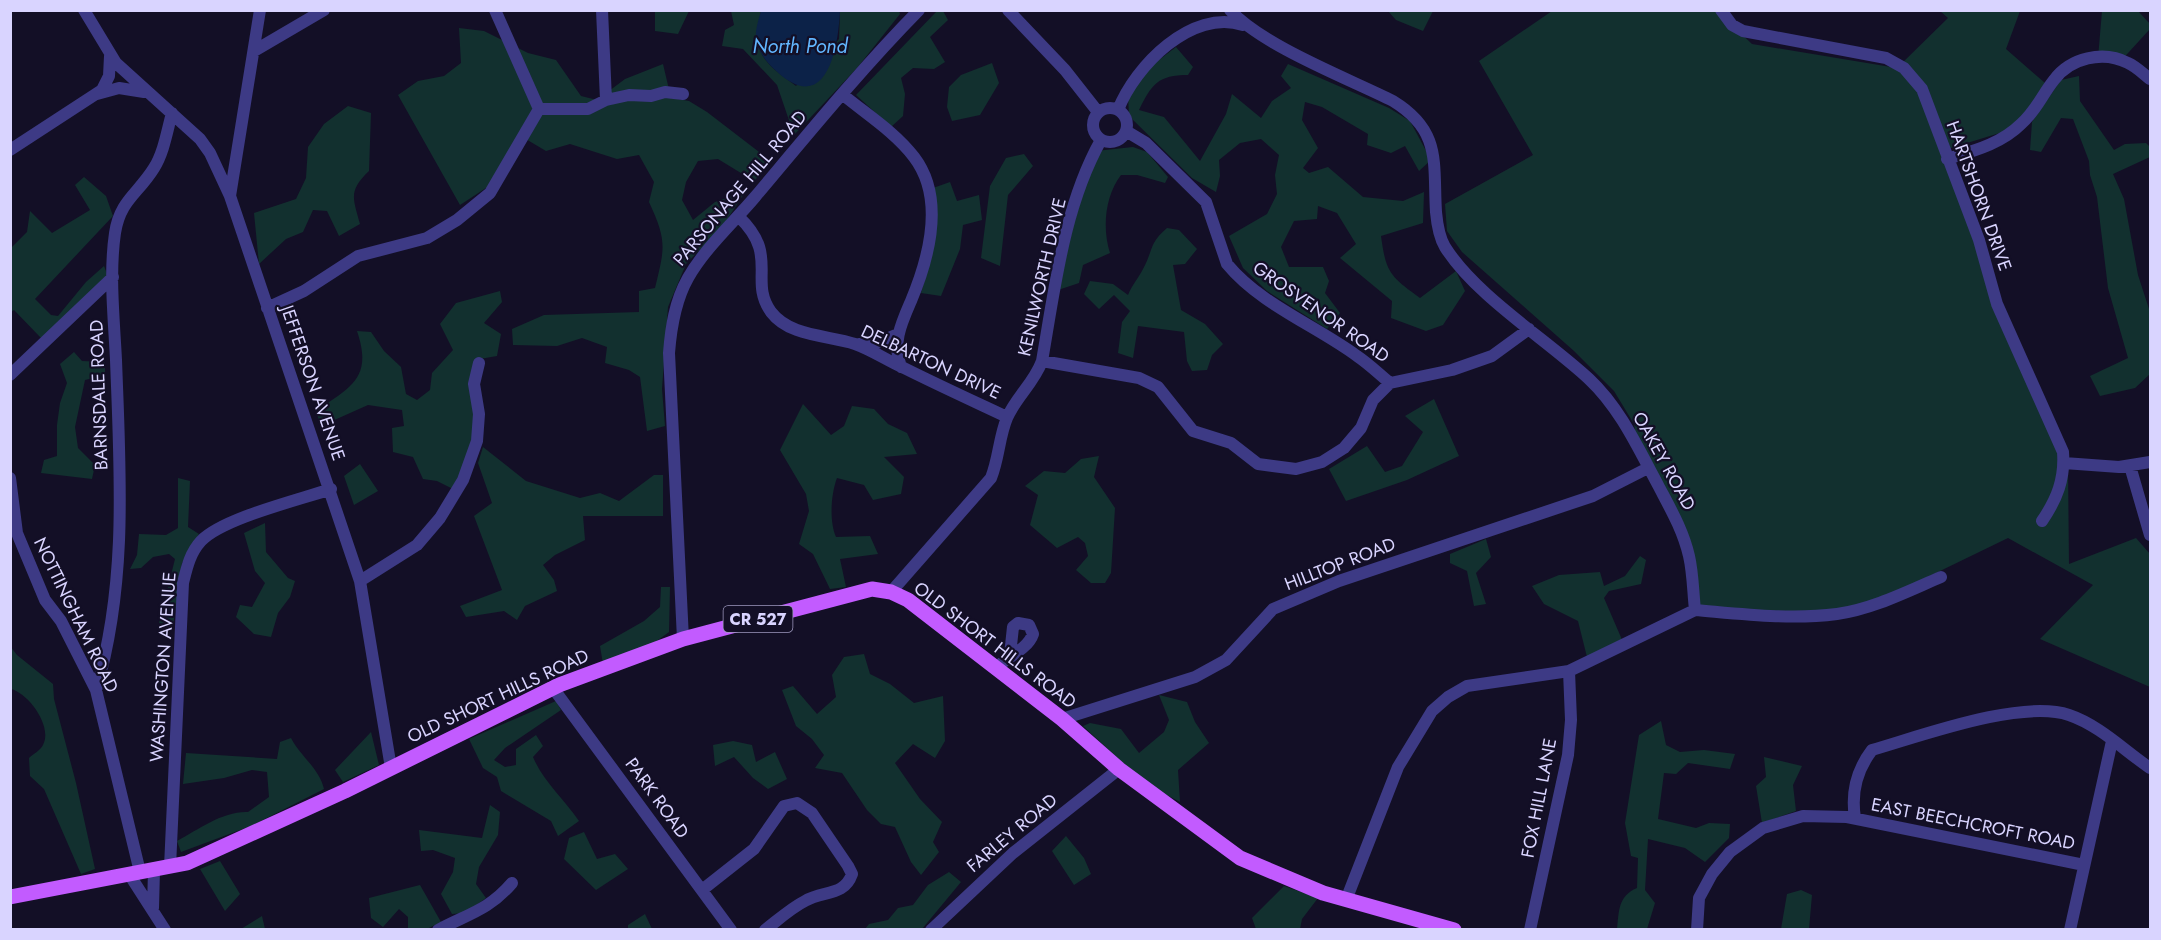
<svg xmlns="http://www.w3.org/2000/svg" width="2161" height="940" font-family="Jost,sans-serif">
<rect width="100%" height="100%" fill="#130f26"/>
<!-- green -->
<path fill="#12302f" d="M655,11V10L689,11L678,34L655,31Z
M731,11H761C752,54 762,61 796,86L839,39L840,11H899L900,14L857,68L794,135L777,85L743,49L722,46L725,30L734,25Z
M937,11H943L948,20L930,37L945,62L934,69L913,68L901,78L905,94L903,116L891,127L856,95Z
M1388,11H1433L1423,31L1396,20Z
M1552,11H1717L1752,44L1897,68L1948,18L1940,11H2020L2006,49L2045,83L2016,128L1941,151L2068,466L2069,564L2136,538L2150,554V687L2040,639L2093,585L2008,538L1870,605L1785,618L1691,606L1682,544L1637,444L1634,424L1614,391L1574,351L1462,252L1447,231L1445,204L1533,155L1479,61Z
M2102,11H2138L2150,24V29L2118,64L2098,58Z
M459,28L484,31L528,53L556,60L581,96L597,100L625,79L663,64L671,98L689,101L707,112L772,162L754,181L718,159L698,161L686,182L682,200L693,220L715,202L746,191L722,227L686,264L668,307L662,389L665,426L647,431L640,377L629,370L605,363L607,347L582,338L557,346L513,345L512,329L544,315L639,312V291L655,288C665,247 667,241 649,202L654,182L639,155L617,159L570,144L546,151L519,135L489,186L460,205L398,95L418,81L444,76L461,63Z
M1176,47L1193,67L1188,75C1158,75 1152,84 1139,110L1164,117L1200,161L1226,114L1232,94L1261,118L1272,101L1291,88L1281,76L1288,64L1389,108L1410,121L1431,160L1419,171L1405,146L1391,153L1367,145L1368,134L1322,107L1305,102L1302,120L1318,148L1303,168L1309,173L1328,167L1363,197L1403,201L1424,192L1423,223L1381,236C1386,273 1390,276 1420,298L1456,271L1465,291L1443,325L1426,331L1391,318L1392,301L1340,258L1356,244L1337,213L1318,206L1317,219L1294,221L1281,247L1289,267H1323L1329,281L1325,293L1340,313L1327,329L1267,291L1243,268L1229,236L1267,214L1277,194L1275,175L1279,155L1261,139L1240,143L1219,160L1220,176L1216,192L1192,178L1129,116L1128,95L1151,66Z
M992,63L999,83L980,115L952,121L947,107L949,87L961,75Z
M2079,76L2080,101L2114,150L2125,144L2146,143L2150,147V157L2113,174L2124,199L2138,275L2150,312V374L2135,388L2100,396L2090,376L2128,358L2108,288L2097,197L2090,175L2089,161L2073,119L2061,118L2041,152L2030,150L2032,122L2061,80Z
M348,106L371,113L369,171C348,191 353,198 360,224L339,236L327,211L313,210L303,232L286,239L259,264L254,213L296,199L306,178L308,147L324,124Z
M1133,147L1147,152L1168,177L1165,183L1137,175H1121C1105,196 1102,228 1110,253L1083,265L1079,283L1058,290L1074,223L1096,151Z
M1024,154L1033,166L1008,195L1000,266L981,258L990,186L1006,158Z
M84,177L106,196L113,216L35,299L51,315L58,316L86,282L104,266L109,279L41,338L14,310L11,312V248L27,232L30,211L52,233L90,210L75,185Z
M950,182L957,201L979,195L982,220L963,225L960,249L941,296L921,293L931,258L933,188Z
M1167,228L1179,230L1197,249L1185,264L1173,265L1181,310L1205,324L1223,344L1212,355L1207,370L1192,371L1187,361L1184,332L1138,326L1133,358L1118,353L1122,322L1130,311L1114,295L1099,309L1084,294L1090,281L1113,284L1128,295C1133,283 1138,279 1143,269C1153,251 1149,243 1167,228Z
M500,291L502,302L484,323L501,334L497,356L474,360C469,384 478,397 477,417C475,441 464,467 455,490L437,481L423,479L413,457L393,452L392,428L404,426L402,410L368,405L321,426L316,411C351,387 373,378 357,331L371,332L384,351L401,367L406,394L417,400L430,390L432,373L453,350L440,324L456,303Z
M74,352L82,361L105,362V375L85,380L75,427L78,448L95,465L92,479L41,473L44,460L57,456V425L60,403L67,383L60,364Z
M1434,399L1459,456L1407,480L1346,501L1329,469L1367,446L1385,472L1402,466L1423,432L1405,416Z
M803,404L831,435L844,426L852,406L874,409L888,424L907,433L917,454L884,457L904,477L901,494L873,500L864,485L837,478C831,494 829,521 836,537L870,536L878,554L840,559L846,587L830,589L813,554L799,544L809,511L806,494L780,450Z
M483,447L526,481L580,498L600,493L619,501L654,475H663V516H583L585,540L555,555L543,565L554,580L557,591L525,606L517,620L504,611L466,617L460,606L502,590L474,516L492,503L478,463Z
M1099,456L1094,477L1115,508L1111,573L1105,583H1091L1076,570L1088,556L1085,543L1078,537L1057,548L1030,525L1038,495L1025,486L1044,471L1065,473L1081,459Z
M360,464L378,491L354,505L344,476Z
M178,478L190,481L188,527L199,534L182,563L173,626L159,623L175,559L169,554L153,557L141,568L130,569L137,555L139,534L166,535L178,528Z
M265,523L266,552L288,578L295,581L290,597L278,613L271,637L254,634L236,617L240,605L252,607L265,583L255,571L244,533Z
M1486,539L1491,557L1476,573L1486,604L1474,606L1467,571L1450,563V554Z
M1640,556L1646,560L1641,584L1609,591L1604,598L1623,642L1587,657L1578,621L1544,604L1532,586L1559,575L1600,572L1604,586L1625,576Z
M661,587H670L669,632L654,643L603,664L600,646L644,621L660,607Z
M10,646L17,655L53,684L54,699L76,783L95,869L81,874L44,789L30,776L29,758C33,754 41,750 43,745C53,726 28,693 11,689Z
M864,654L870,674L890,684L914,703L943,696L945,741L935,758L913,744L895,763L920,799L942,822L933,842L939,852L921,875L911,862L895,827L881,824L867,810L842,773L815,768L824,755L812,739L796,726L782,690L793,686L817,714L836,697L832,675L844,657Z
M1159,695L1187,702L1195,722L1209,743L1178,770L1180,802L1146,784L1083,726L1090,723L1121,729L1139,753L1164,732L1169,720Z
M556,701L561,710L505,748L494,760L505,767L516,765V749L536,735L543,746L533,757C543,781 564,799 579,821L558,836L551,821L501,791L497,777L483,768L469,739Z
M1661,721L1666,745L1680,752L1704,750L1735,754L1730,769L1688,763L1676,774L1664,773L1658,819L1696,828L1709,823L1730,824L1729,838L1705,862L1685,848L1648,839L1645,890L1655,903L1647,929H1617C1619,911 1618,896 1637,888L1638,858L1631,856L1625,823L1639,735Z
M371,732L379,765L343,782L335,770Z
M291,738C301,757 319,768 324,789L251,826L181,852L177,841C199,829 223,811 248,812L269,797L267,772L252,770L224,778L183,784L186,753L277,759L280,742Z
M733,741L752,745L756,762L775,752L787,779L768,789L753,778L734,757L715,766L713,745Z
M1764,757L1802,766L1793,785L1796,811L1762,823L1756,786L1766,777Z
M490,805L500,812L498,835L479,867L476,884L486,898L465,913L452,914L441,894L453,872L455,858L433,850L421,851L419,830L482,838Z
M584,832L597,859L615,854L628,869L596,890L564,859L569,838Z
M1066,836L1084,858L1091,874L1074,885L1052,851Z
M220,861L240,894L225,911L200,869Z
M949,872L961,882L922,929H865L869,924L888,920L898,908L913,905L928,885Z
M420,885L441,922L427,929H408V917L399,909L383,927L371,918L369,898Z
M1284,886L1318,898L1302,919L1300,929H1256L1252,918Z
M1801,890L1812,895L1809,929H1781L1787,894Z
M645,914L652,929H628V925Z
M262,916L265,929H241Z"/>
<!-- water -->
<path fill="#0c2248" d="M761,11H840C838,52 825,118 774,69C765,60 757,50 756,38C755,30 759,18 761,11Z"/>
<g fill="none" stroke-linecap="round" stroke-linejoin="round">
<!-- minor -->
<path stroke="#3d3a85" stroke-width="12" d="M84,10L116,63L200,139L210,153L230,196
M260,10L230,196L360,581L391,768
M495,10L539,109
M602,10L606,100
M1008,10L1065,70L1098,112
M1230,10C1263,46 1347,78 1393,101C1442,131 1433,163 1436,212C1437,223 1439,237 1445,247C1476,296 1546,339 1589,379C1620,408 1638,448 1658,485C1670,508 1683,530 1689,556C1693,573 1693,592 1695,610
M1721,10L1732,25L1743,31L1886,58L1904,68L1922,89L1979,240L1997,304L2063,452C2065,479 2057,499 2042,521
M254,51L324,10
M97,94L119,88L144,92
M842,94C866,114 895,132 914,157C946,199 929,258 911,301C901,324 892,343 901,367
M1093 125a17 17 0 1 1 34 0a17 17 0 1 1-34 0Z
M539,109H588L606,100L629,95L651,96L665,92L683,94
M1118,110C1135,66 1192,8 1243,25
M1126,131L1146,143L1206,202L1227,264C1261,305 1315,325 1357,356C1369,364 1379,374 1390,383
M10,150L102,90L109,76L110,56
M1947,159C1973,151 2001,144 2021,124C2036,111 2042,95 2054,80C2070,58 2103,50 2128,63C2137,67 2143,74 2150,79
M739,217C780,256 748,280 771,312C790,337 828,335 855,344C872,350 888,361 904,368C938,385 973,401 1007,417
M267,308L304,291L358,256L427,238L457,220L490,193L539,109
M859,344H875L898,334
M1042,361L1139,378L1158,387L1193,431L1231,443L1258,464L1296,469L1322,462L1344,448L1361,428L1373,400L1390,383L1452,370L1492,356L1529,329
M10,375L113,277
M2064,463L2119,467L2150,462
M2130,466L2150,535
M10,478L17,533L45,600L61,621L96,690L140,872
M360,581L417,545L440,518L463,480L477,441L479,414L474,384L479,363
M891,592L991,478C999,458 999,437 1007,418C1016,397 1034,383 1042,361C1055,287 1064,206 1101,140
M1695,610C1742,614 1790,620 1837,614C1873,609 1908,591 1941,577
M683,639L669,353C671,327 675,301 688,278C705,248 733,223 755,197C808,134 861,69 919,10
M996,668C1007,657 1028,649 1033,634L1029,625L1018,623L1013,627L1010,655
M553,688L731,930
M96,690C128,582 120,471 116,360C114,319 109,274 115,233C120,200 138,194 154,168C164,152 167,131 172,113
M1062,719L1195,677L1226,660L1273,609L1339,581L1593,496L1648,468
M1855,818C1851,793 1856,771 1872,750C1921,736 2021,699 2069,715C2099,725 2125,751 2150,768
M170,867L183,583C187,567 190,553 201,541C223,518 299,500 331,489
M129,874L165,930
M702,890L754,849L784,806L797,803L812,813L848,866L852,874C844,897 823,890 805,901C791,908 778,920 765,930
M1346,900L1398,767L1432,711L1448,697L1467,686L1569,671L1695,610
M153,908L154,870
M438,930C468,914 489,910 512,883
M931,930L1013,853L1119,769
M1530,930L1568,755L1571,720L1569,671
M1697,930L1699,898L1712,874L1730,852L1763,828L1803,816L1847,817L2084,865
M2070,930L2112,741"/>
<!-- major -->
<path stroke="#c25bff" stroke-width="15" d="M10,897L187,863L345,791L559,685L683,639L872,589L891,592L908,600L1062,719L1119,769L1240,858L1323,893L1454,930"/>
</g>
<g text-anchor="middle" stroke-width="4.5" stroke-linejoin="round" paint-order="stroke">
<!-- shield labels -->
<rect fill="#130f26" stroke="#9e99be" stroke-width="1.5" x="723.5" y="606" width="69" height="26" rx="4.5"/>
<g font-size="16" font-weight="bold" fill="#d9d4ff">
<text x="758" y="625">CR 527</text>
</g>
<!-- street labels -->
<g font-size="18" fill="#d9d4ff" stroke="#130f26">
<text transform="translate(740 188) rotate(-50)" y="6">PARSONAGE HILL ROAD</text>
<text transform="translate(1979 196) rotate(70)" y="6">HARTSHORN DRIVE</text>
<text transform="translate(1042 277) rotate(-77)" y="6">KENILWORTH DRIVE</text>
<text transform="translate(1321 312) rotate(35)" y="6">GROSVENOR ROAD</text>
<text transform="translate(931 362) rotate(25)" y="6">DELBARTON DRIVE</text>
<text transform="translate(313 383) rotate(71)" y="6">JEFFERSON AVENUE</text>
<text transform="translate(99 395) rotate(-92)" y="6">BARNSDALE ROAD</text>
<text transform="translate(1664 461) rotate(61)" y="6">OAKEY ROAD</text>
<text transform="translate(1340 564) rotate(-21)" y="6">HILLTOP ROAD</text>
<text transform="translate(76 615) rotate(64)" y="6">NOTTINGHAM ROAD</text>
<text transform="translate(995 645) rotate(37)" y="6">OLD SHORT HILLS ROAD</text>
<text transform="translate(163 667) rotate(-86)" y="6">WASHINGTON AVENUE</text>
<text transform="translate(498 696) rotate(-25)" y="6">OLD SHORT HILLS ROAD</text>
<text transform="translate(657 798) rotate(54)" y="6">PARK ROAD</text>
<text transform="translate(1539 798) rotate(-79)" y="6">FOX HILL LANE</text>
<text transform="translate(1973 824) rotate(11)" y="6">EAST BEECHCROFT ROAD</text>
<text transform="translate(1012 833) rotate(-40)" y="6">FARLEY ROAD</text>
</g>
<!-- water labels -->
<g font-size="20" font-style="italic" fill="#62b6ff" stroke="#130f26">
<text x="800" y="53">North Pond</text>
</g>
</g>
<!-- border -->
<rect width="2161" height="940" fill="none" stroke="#d9d4ff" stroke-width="24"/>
</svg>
